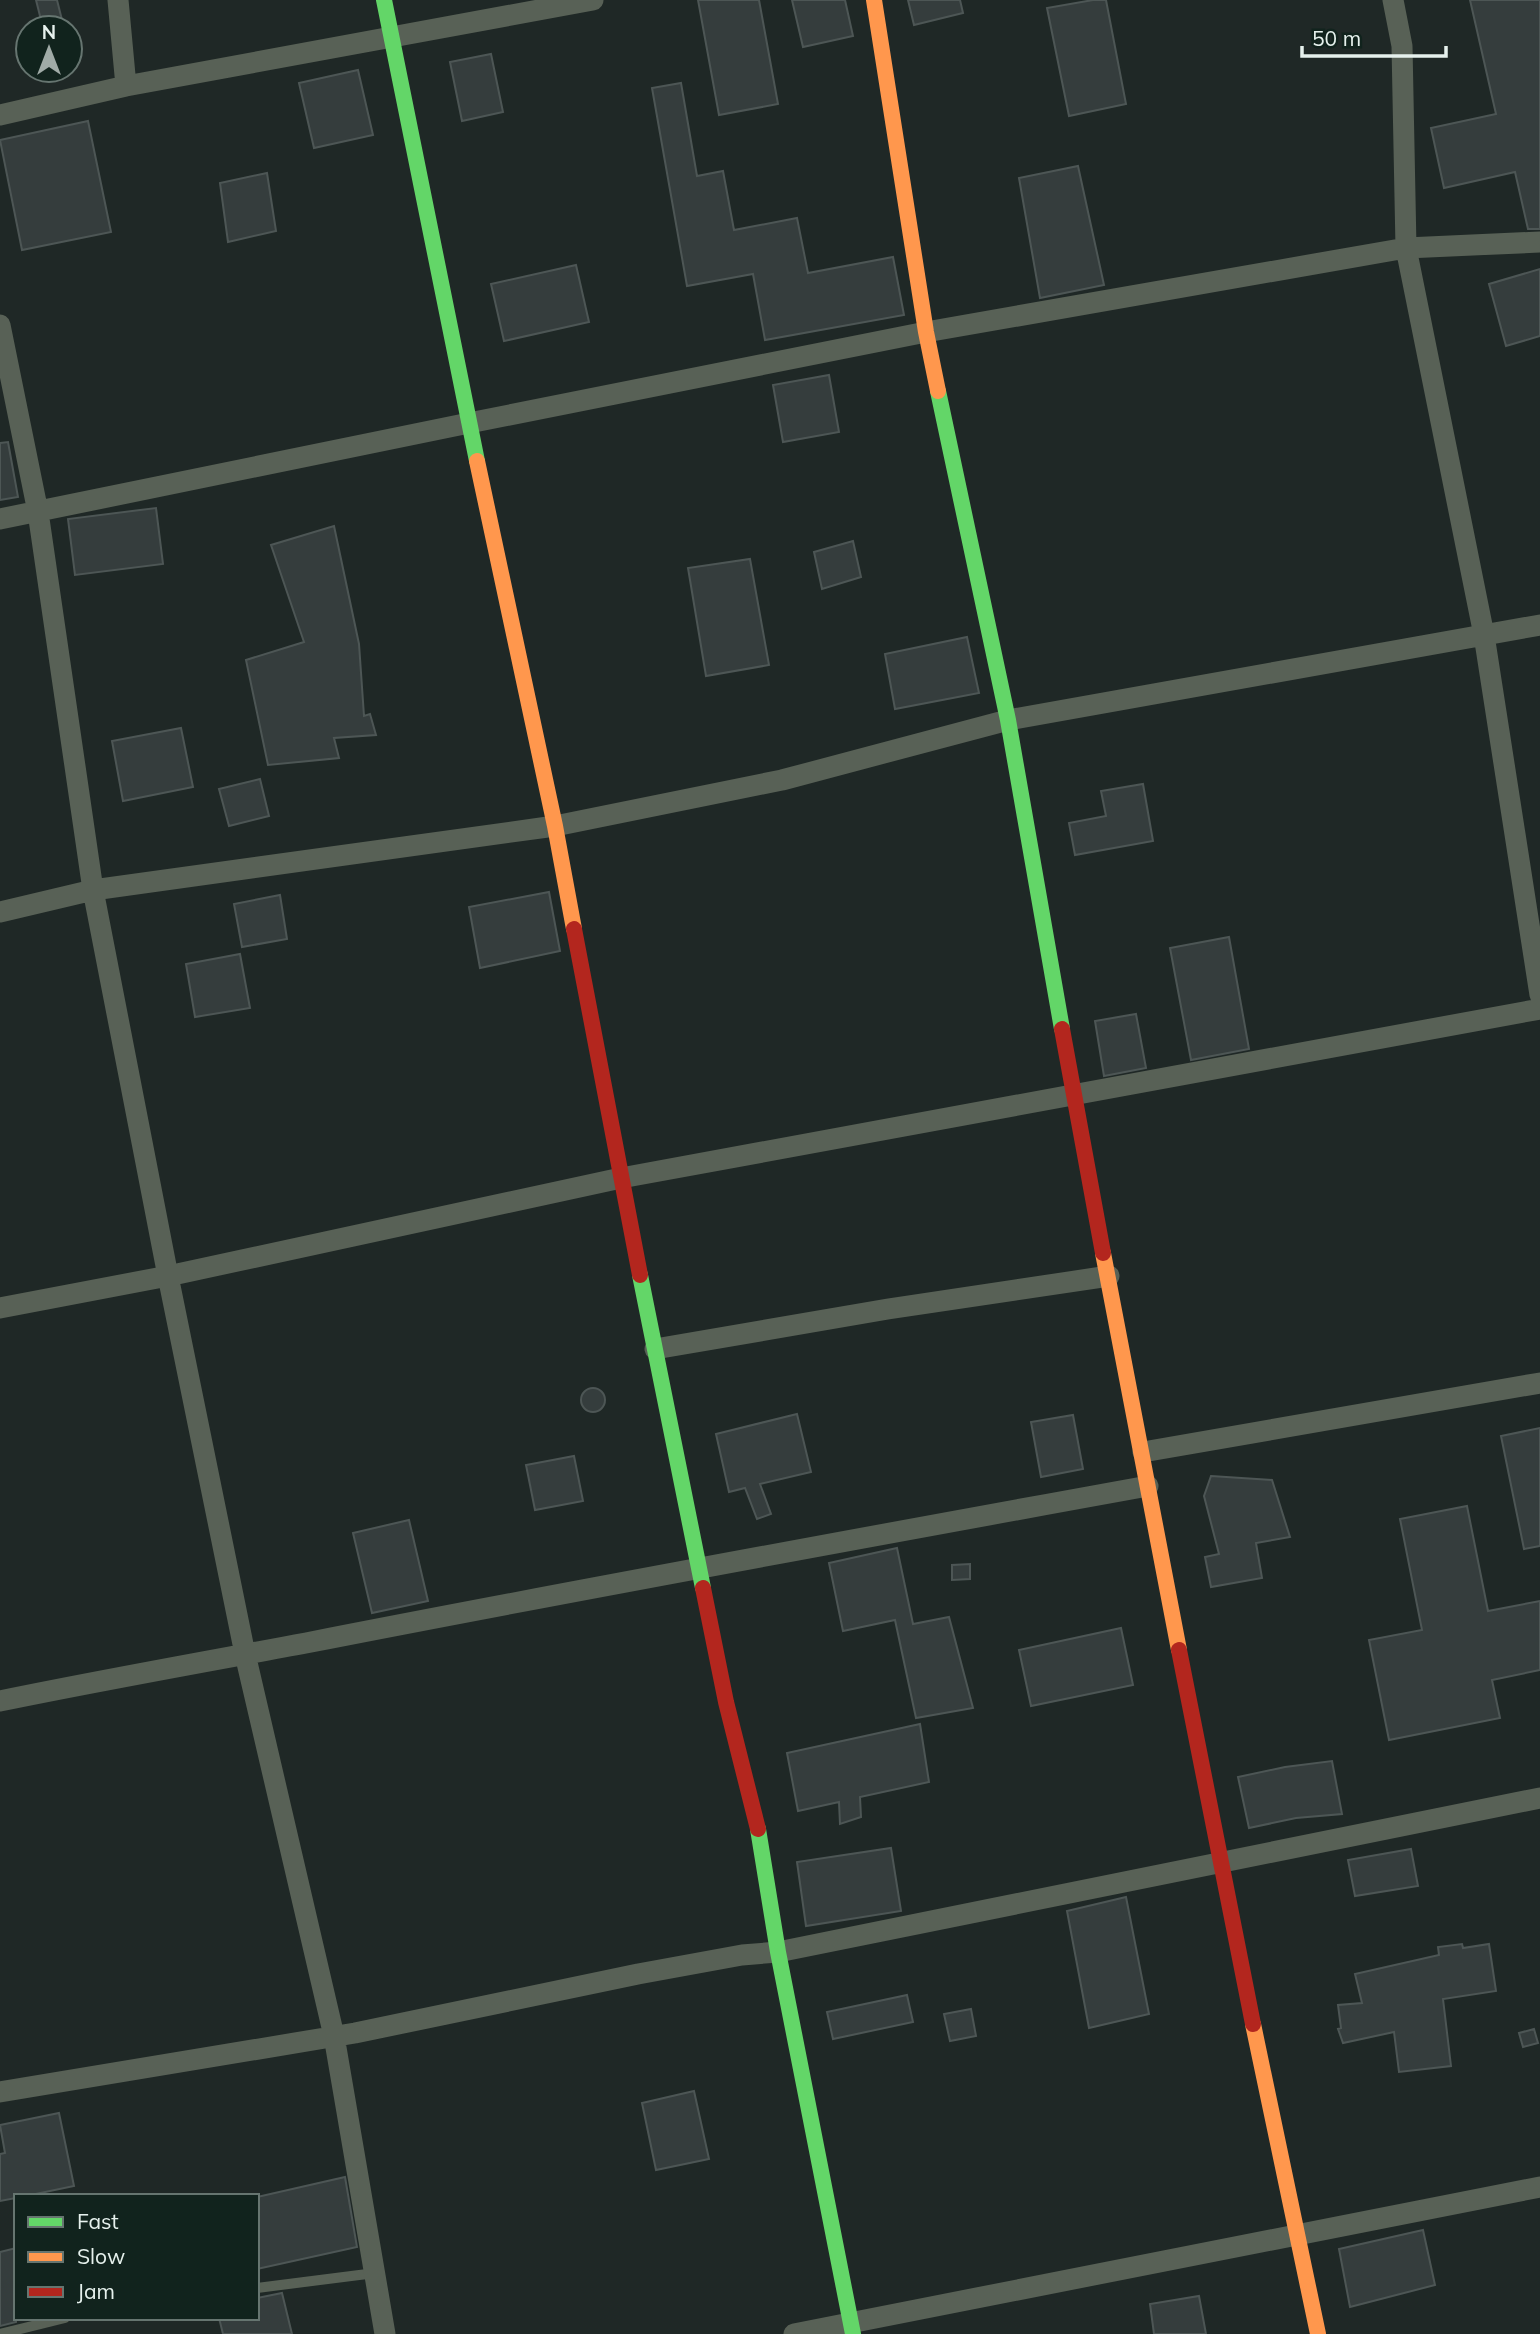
<svg xmlns="http://www.w3.org/2000/svg" width="1540" height="2334" font-family="Mulish,sans-serif">
<rect width="100%" height="100%" fill="#1f2826"/>
<!-- building -->
<path fill="#353d3d" stroke="#4d5655" stroke-width="2" d="M36,0H57L64,28H43Z
M698,0H759L778,104L719,115Z
M792,0H845L853,36L803,47Z
M908,0H960L963,13L914,25Z
M1093,0H1106L1126,104L1069,116L1047,8Z
M1470,0H1540V229H1528L1515,172L1444,188L1431,128L1496,114Z
M491,54L503,112L462,121L450,62Z
M358,70L373,135L314,148L299,83Z
M681,83L697,176L723,171L734,230L797,218L808,273L893,257L904,315L765,340L753,274L687,286L652,88Z
M88,121L111,232L22,250L0,140Z
M1078,166L1104,285L1040,298L1019,178Z
M267,173L276,231L228,242L220,183Z
M576,265L589,322L504,341L491,284Z
M1540,269V336L1506,346L1489,284Z
M829,375L839,432L783,442L773,385Z
M8,442L18,497L0,500V443Z
M156,508L163,564L75,575L68,519Z
M334,526L359,644L364,716L370,714L376,735L334,738L339,758L268,765L246,660L304,642L271,545Z
M853,541L861,577L822,589L814,552Z
M750,559L769,665L706,676L688,568Z
M967,637L979,693L895,709L885,654Z
M181,728L193,787L123,801L112,741Z
M260,779L269,816L229,826L219,789Z
M1143,784L1153,841L1075,855L1069,823L1106,816L1101,791Z
M549,892L560,951L480,968L469,907Z
M280,895L287,939L242,947L234,904Z
M1229,937L1249,1049L1191,1060L1170,948Z
M240,954L250,1008L195,1017L186,964Z
M1136,1014L1146,1068L1104,1076L1095,1021Z
M581 1400a12 12 0 1 1 24 0a12 12 0 1 1-24 0Z
M797,1414L811,1472L760,1484L771,1514L757,1519L745,1488L729,1492L716,1434Z
M1073,1415L1083,1469L1041,1477L1031,1422Z
M1540,1428V1546L1524,1549L1501,1436Z
M574,1456L583,1501L535,1510L526,1465Z
M1211,1476L1272,1480L1290,1537L1256,1543L1262,1578L1211,1587L1205,1557L1219,1554L1204,1496Z
M1467,1506L1488,1611L1540,1601V1670L1492,1680L1500,1718L1389,1740L1369,1640L1422,1630L1400,1519Z
M409,1520L428,1601L372,1613L353,1533Z
M897,1548L913,1624L949,1617L973,1708L916,1718L895,1620L843,1631L829,1563Z
M970,1564V1579L952,1580V1565Z
M1121,1628L1133,1685L1031,1706L1019,1650Z
M920,1724L929,1782L860,1797L861,1817L840,1824L839,1802L798,1811L787,1753Z
M1332,1761L1342,1814L1296,1818L1249,1828L1238,1777L1285,1767Z
M891,1848L901,1911L806,1926L797,1862Z
M1411,1849L1418,1886L1355,1896L1348,1860Z
M1126,1897L1149,2014L1089,2028L1067,1911Z
M1462,1944L1463,1948L1489,1944L1496,1991L1443,1999L1451,2066L1399,2072L1394,2032L1343,2043L1338,2029L1341,2028L1338,2005L1362,2003L1355,1974L1439,1955L1438,1947Z
M907,1995L913,2022L833,2039L827,2012Z
M971,2009L976,2036L950,2041L944,2014Z
M1534,2029L1538,2043L1523,2047L1519,2033Z
M694,2091L709,2159L656,2170L642,2103Z
M59,2113L74,2186L26,2196H16V2198L0,2201V2154L5,2153L0,2125Z
M345,2177L357,2247L257,2269V2197Z
M1423,2230L1435,2285L1350,2307L1339,2249Z
M16,2248V2322L0,2326V2252Z
M282,2293L292,2334H223L219,2318H257V2298Z
M1199,2296L1206,2334H1154L1150,2304Z"/>
<g fill="none" stroke-linecap="round" stroke-linejoin="round">
<!-- lane -->
<path stroke="#586156" stroke-width="10" d="M257,2288L375,2273
M0,2334L65,2318"/>
<!-- street -->
<path stroke="#586156" stroke-width="21" d="M118,0L126,86
M1393,0L1402,46L1406,248L1484,635L1540,995
M0,115L126,86L593,0
M0,325L38,512L93,890L168,1276L245,1654L334,2036L385,2334
M0,519L469,423L926,332L1406,248L1540,242
M0,912L93,890L555,826L782,780L1008,720L1540,625
M0,1308L168,1276L621,1178L1540,1009
M655,1349L888,1309L1109,1276
M1143,1452L1540,1383
M0,1701C102,1680 204,1662 306,1643C586,1588 867,1537 1148,1486
M0,2092L355,2033L638,1974L742,1955L778,1952L1540,1798
M794,2334L1540,2187"/>
<!-- fast -->
<path stroke="#63d668" stroke-width="16" d="M384,0L477,461
M938,391L1008,720L1062,1029
M640,1275L703,1588
M758,1829L778,1952L853,2334"/>
<!-- slow -->
<path stroke="#ff974d" stroke-width="16" d="M874,0L926,332L938,391
M477,461L555,826L574,929
M1103,1253L1179,1650
M1253,2024L1318,2334"/>
<!-- jam -->
<path stroke="#b3261e" stroke-width="16" d="M574,929L640,1275
M1062,1029L1103,1253
M703,1588L726,1702L758,1829
M1179,1650L1253,2024"/>
</g>
<!-- legend -->
<rect x="14" y="2194" width="245" height="126" fill="#11231d" stroke="#667570" stroke-width="2"/>
<rect x="28" y="2217" width="35" height="10" fill="#63d668" stroke="#667570" stroke-width="2"/>
<text x="77" y="2229" font-size="21" fill="#e6f1ed">Fast</text>
<rect x="28" y="2252" width="35" height="10" fill="#ff974d" stroke="#667570" stroke-width="2"/>
<text x="77" y="2264" font-size="21" fill="#e6f1ed">Slow</text>
<rect x="28" y="2287" width="35" height="10" fill="#b3261e" stroke="#667570" stroke-width="2"/>
<text x="77" y="2299" font-size="21" fill="#e6f1ed">Jam</text>
<!-- north arrow -->
<g transform="translate(49 49)"><circle r="33" fill="#11231d" stroke="#667570" stroke-width="2"/>
<path d="M0-5L12 26L0 18L-12 26Z" fill="#a0aba7"/>
<text y="-10" font-size="19" font-weight="bold" text-anchor="middle" fill="#e6f1ed">N</text>
</g>
<!-- scale -->
<path d="M1302 46v10h144v-10" fill="none" stroke="#e6f1ed" stroke-width="3.5"/>
<text x="1312" y="46" font-size="21" fill="#e6f1ed" stroke="#11231d" stroke-width="5" paint-order="stroke">50 m</text>
</svg>
